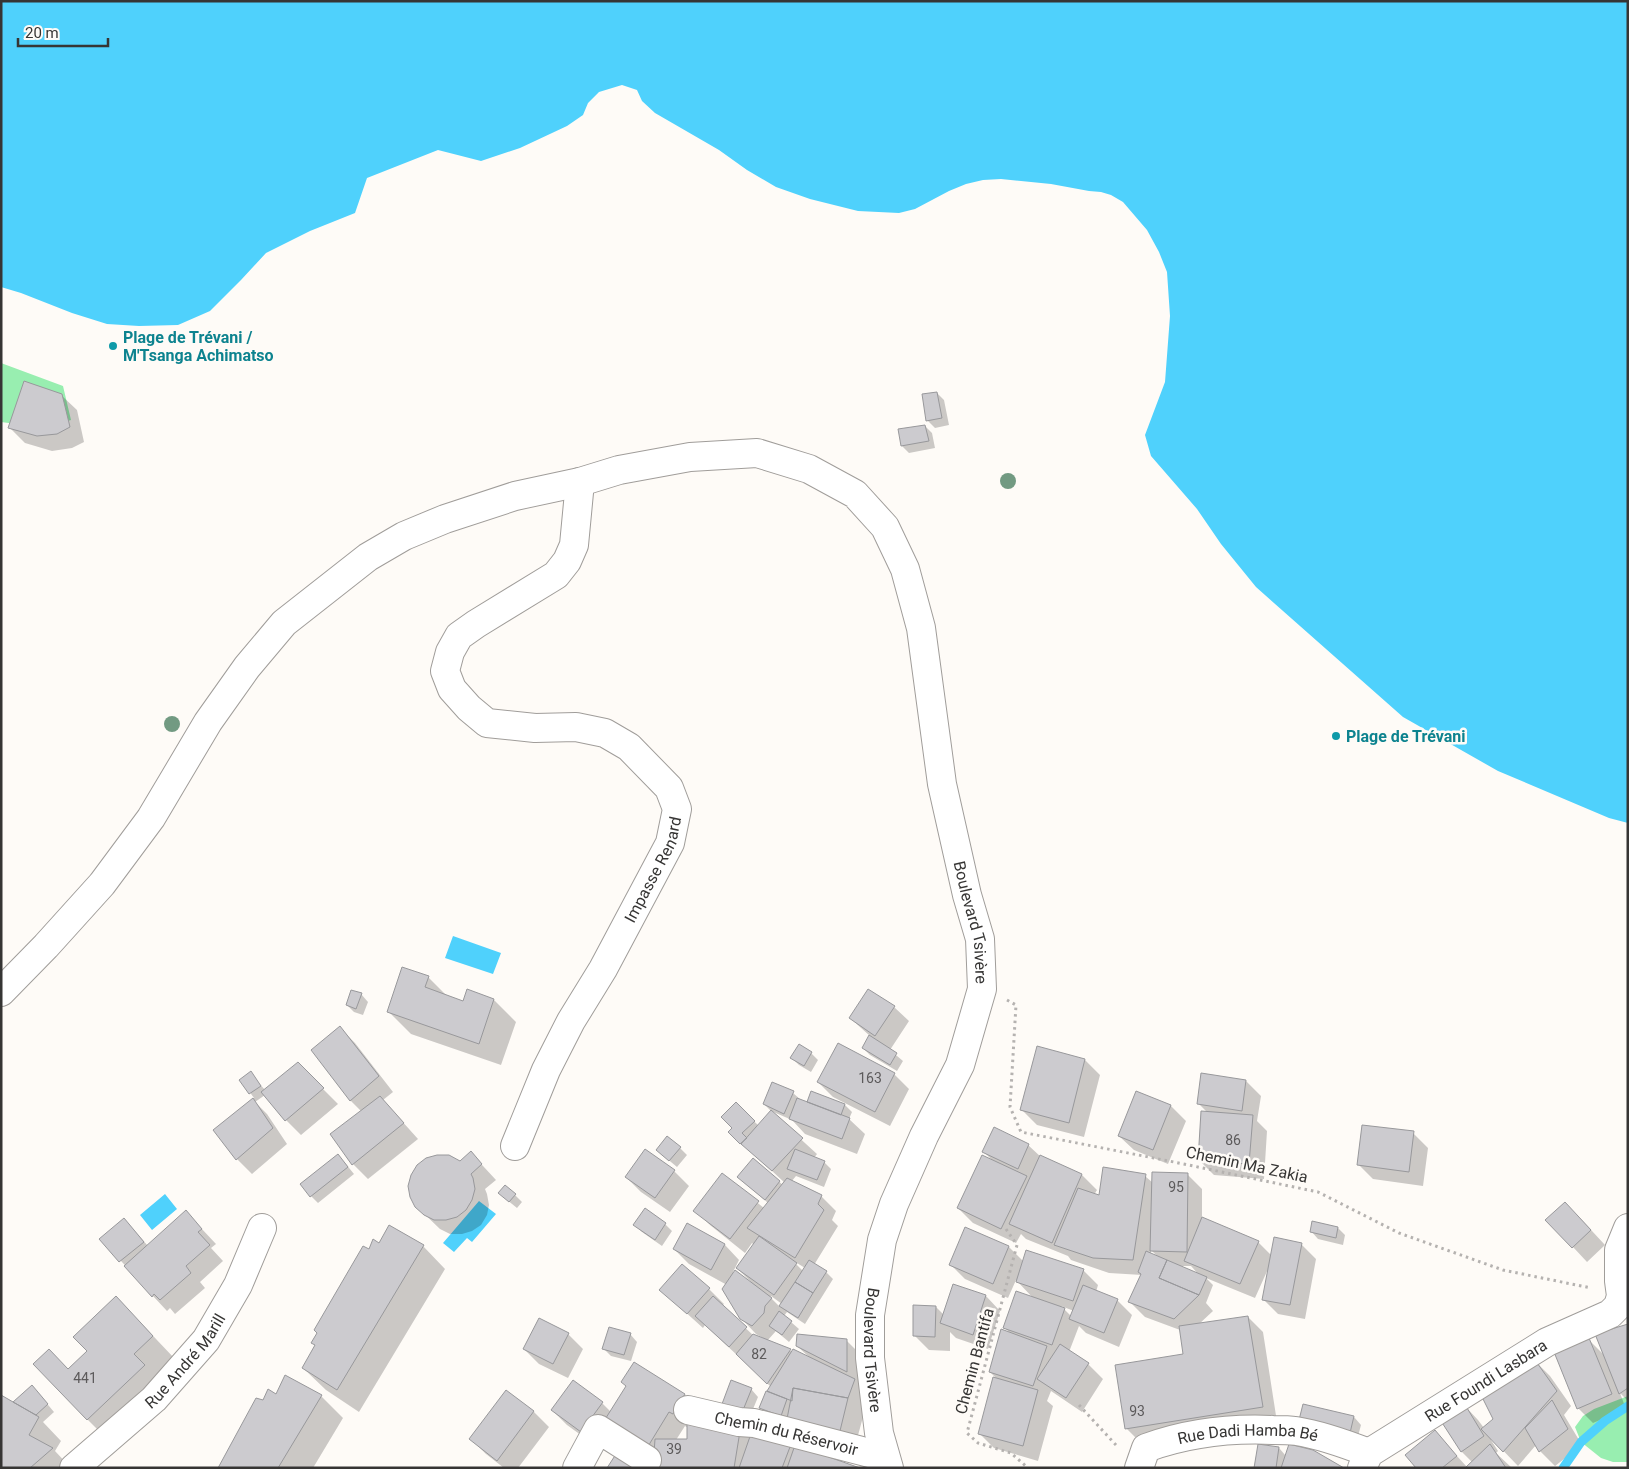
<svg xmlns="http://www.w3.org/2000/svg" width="1629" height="1469" font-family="Roboto,sans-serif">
<rect width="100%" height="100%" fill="#fefbf7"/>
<!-- green -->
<path fill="#98eeb0" d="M1,363L63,386L71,420L46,428L1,422Z
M1628,1396V1462H1613L1601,1458L1581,1442L1575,1427L1583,1416L1594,1409Z"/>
<!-- water -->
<path fill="#4fd1fc" d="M1,1H1628V823L1609,818L1498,771L1403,717L1256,587L1221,544L1197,509L1151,456L1145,435L1165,382L1170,316L1167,272L1159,252L1147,230L1123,202L1111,195L1101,192L1089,191L1051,184L1001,179L983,180L966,184L949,191L915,209L899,213L858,211L810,199L776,187L747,170L719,150L655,113L642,101L637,90L622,85L599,92L588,103L583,115L567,126L520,148L481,161L438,150L367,178L355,213L310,231L266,253L241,280L210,311L178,325L139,326L107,324L72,313L21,293L1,287Z
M453,936L501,953L493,974L445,958Z
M165,1194L177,1209L152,1230L140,1215Z
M479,1201L496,1214L472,1242L467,1238L454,1252L443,1243Z"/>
<!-- shadow -->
<path fill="#0003" fill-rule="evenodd" d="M937,393L944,400L949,425L935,428L927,420Z
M61,395L77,410L84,442L72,448L52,451L25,443L10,428Z
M925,426L932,433L935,448L909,453L902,446Z
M428,977L448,997L464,1003L468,991L494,1000L516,1022L501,1065L411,1034L389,1012Z
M361,994L368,1002L363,1015L354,1012L347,1005Z
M894,1007L909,1021L890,1050L903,1061L897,1071L870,1055L863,1048L870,1036L850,1018Z
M340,1028L355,1043L393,1092L383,1100L418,1139L368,1179L353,1164L362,1112L351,1101L313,1050Z
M811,1053L818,1060L811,1072L799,1065L792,1058Z
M1085,1060L1100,1075L1084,1137L1037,1125L1022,1110Z
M298,1064L338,1104L301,1135L286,1120L265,1095L255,1102L267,1114L287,1144L252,1174L237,1159L215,1130L254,1098L241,1080L250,1073L265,1090Z
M894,1074L909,1089L890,1126L833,1097L818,1082Z
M1202,1075L1246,1081L1261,1096L1257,1121L1267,1131L1264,1179L1214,1175L1199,1160L1207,1112L1198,1103Z
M773,1083L793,1093L801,1100L813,1105L812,1093L845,1105L852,1112L849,1119L865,1134L857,1154L805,1134L792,1120L771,1111L764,1104Z
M1137,1092L1171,1106L1186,1121L1168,1164L1134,1150L1119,1136Z
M736,1104L759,1126L771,1112L817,1154L814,1158L824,1162L831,1169L824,1187L796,1176L791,1182L821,1196L836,1211L832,1220L838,1226L814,1265L826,1272L833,1279L805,1324L787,1312L784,1316L799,1329L789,1342L776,1331L767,1341L793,1352L809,1357L797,1346L846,1340L861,1355L869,1395L854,1450L767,1415L760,1407L774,1396L769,1391L771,1387L705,1325L703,1328L661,1290L682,1266L709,1289L724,1304L722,1306L754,1336L763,1339V1338L756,1334L741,1318L727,1285L689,1264L674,1249L725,1245L739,1260L733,1272L751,1284L752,1283L737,1268L754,1245L752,1243L745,1253L710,1225L695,1210L722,1175L764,1208L768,1203L738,1177L753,1160L783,1185L785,1183L730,1132L733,1128ZM797,1263L805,1268L803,1271L796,1264ZM771,1296L782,1304L780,1307L770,1297Z
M1413,1133L1428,1148L1423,1186L1373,1179L1358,1164Z
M1028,1145L1041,1157L1082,1175L1097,1190L1094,1195L1100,1197L1145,1176L1153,1183L1187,1174L1202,1189V1218L1258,1242L1272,1256L1301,1244L1316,1259L1305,1319L1278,1314L1263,1299L1268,1269L1255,1298L1206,1278L1213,1285L1206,1303L1213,1311L1198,1325L1248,1317L1263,1332L1277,1422L1141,1443L1126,1428L1184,1355L1180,1330L1145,1317L1130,1302L1142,1275L1109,1273L1071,1260L1068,1256L1026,1239L1021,1234L1016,1243L973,1223L958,1208L993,1161L984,1152ZM1151,1250L1159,1258L1151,1255ZM1178,1266H1191L1200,1276Z
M680,1148L687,1155L677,1167L665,1157Z
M471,1153L496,1180L485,1189L487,1194L489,1205L487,1215L481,1225L472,1231L462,1234H450L440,1229L416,1206Z
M345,1163L354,1174L318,1203L311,1196Z
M674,1171L689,1186L670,1212L641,1192L626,1177Z
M515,1195L522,1202L517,1208L507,1200Z
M186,1212L216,1244L211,1248L223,1261L200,1282L205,1288L175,1314L170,1308L167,1311L153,1296L101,1239L131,1227L148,1246Z
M1580,1218L1605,1245L1587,1262L1573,1247Z
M665,1224L672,1231L662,1246L642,1232L635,1225Z
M966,1228L1009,1247L1024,1262L1083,1270L1098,1285L1096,1292L1117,1300L1132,1315L1119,1347L1086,1333L1079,1326L1069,1352L1088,1364L1103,1379L1082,1412L1051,1391L1047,1401L1053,1406L1038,1461L994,1448L979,1433L998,1380L990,1372L1011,1334L1005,1328L1034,1299L1016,1280L1008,1298L965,1279L950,1264ZM1061,1306L1074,1311L1071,1316Z
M1338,1228L1345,1235L1343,1245L1318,1239L1311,1231Z
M379,1245L423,1246L445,1269L359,1412L326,1390L303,1368L316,1346L313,1343L370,1251Z
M986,1296L1000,1311L988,1349L956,1338L950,1332V1351L929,1350L914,1335L936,1307L944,1315Z
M138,1320L175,1359L110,1442L87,1419L68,1370Z
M1628,1325V1401L1620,1393L1626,1409L1593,1423L1578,1408L1588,1339L1605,1356Z
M568,1334L583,1349L568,1378L539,1364L524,1349Z
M630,1334L637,1342L631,1361L611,1356L604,1349Z
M1535,1361L1550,1376L1571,1406L1564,1415L1582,1445L1555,1466L1540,1451L1536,1445L1518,1466L1492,1439L1491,1440L1498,1451L1496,1453L1512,1468H1418L1435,1432L1467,1467L1472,1462L1462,1452L1440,1418L1464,1405L1478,1420L1484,1428L1495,1419Z
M634,1364L685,1395L700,1410L856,1468H654L655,1457L596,1446L567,1425L552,1410L602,1403L611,1412L627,1386ZM685,1426L688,1428V1440H676Z
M751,1389L758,1397L746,1426L727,1419Z
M506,1392L534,1412L549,1427L518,1468H504L486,1454L471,1439Z
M39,1394L54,1412L43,1422L61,1441L55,1451L71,1468H1L13,1403Z
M276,1396H321L343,1418L313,1468H219Z
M1304,1405L1354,1417L1361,1425L1357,1440Z
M1259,1445L1279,1448L1286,1456L1342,1468H1256Z"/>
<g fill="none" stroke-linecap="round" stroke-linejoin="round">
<!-- stream -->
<path stroke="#4fd1fc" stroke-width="9" d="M1563,1468L1581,1442L1605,1421L1628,1406"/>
</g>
<!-- building -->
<path fill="#cccbcf" stroke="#98989b" d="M24,381L62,394L70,427L57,434L37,436L8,428Z
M937,392L942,418L926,421L922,394Z
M925,425L929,441L901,446L898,429Z
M402,967L429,976L425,987L463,1001L467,989L494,999L479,1044L387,1012Z
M868,989L895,1006L875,1036L849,1018Z
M351,990L362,993L356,1009L346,1005Z
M340,1026L379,1076L350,1101L311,1050Z
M869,1035L897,1053L890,1065L862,1048Z
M838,1043L895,1073L875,1112L817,1082Z
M799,1044L812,1052L804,1066L790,1058Z
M1037,1046L1085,1059L1069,1123L1020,1110Z
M298,1062L324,1088L285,1121L261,1092Z
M251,1071L261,1086L249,1094L239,1080Z
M1201,1073L1246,1080L1242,1111L1197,1104Z
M772,1082L794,1091L784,1114L763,1104Z
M811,1091L845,1104L841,1115L807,1102Z
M1136,1091L1171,1105L1153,1150L1118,1136Z
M380,1096L404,1123L352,1165L330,1134Z
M253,1098L273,1128L236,1160L213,1130Z
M797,1098L850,1118L842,1139L789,1119Z
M736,1102L755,1121L742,1133L747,1138L740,1144L728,1132L732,1128L721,1117Z
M771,1110L803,1138L772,1171L741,1144Z
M1201,1111L1253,1115L1249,1164L1198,1161Z
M1362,1125L1414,1131L1409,1172L1357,1165Z
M994,1127L1029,1144L1018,1169L982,1152Z
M667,1136L681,1147L669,1161L656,1150Z
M645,1149L675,1170L655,1198L625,1177Z
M795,1149L825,1161L817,1180L787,1169Z
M471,1151L482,1164L471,1174L473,1178L475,1189L472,1200L466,1210L457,1217L446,1220H434L424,1215L415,1207L410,1197L408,1186L411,1175L417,1165L426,1158L437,1155H449L460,1161Z
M338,1154L348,1167L310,1197L300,1184Z
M982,1155L1027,1176L1001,1229L957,1208Z
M1040,1155L1082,1174L1052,1243L1009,1224Z
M753,1158L780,1181L765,1200L737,1177Z
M1103,1167L1146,1174L1133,1260L1093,1258L1054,1245L1078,1188L1099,1195Z
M1152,1172L1188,1173L1187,1252L1150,1251Z
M722,1173L759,1201L730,1239L693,1211Z
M787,1178L822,1195L818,1204L824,1210L795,1258L747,1228Z
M505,1185L516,1194L509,1202L498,1193Z
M1565,1202L1591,1230L1572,1248L1545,1220Z
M645,1208L666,1223L655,1240L633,1225Z
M186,1210L202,1229L198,1232L210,1245L186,1266L191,1273L160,1300L154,1294L152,1297L124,1266Z
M1202,1217L1259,1241L1240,1284L1184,1261Z
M124,1218L144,1242L119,1262L99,1239Z
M1312,1221L1338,1227L1336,1238L1310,1232Z
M687,1223L725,1244L711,1270L673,1249Z
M389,1225L424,1245L337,1390L302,1368L315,1345L311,1343L317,1333L314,1330L363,1246L369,1249L373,1239L379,1243Z
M965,1227L1009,1246L993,1284L949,1265Z
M759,1236L797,1263L774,1295L736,1268Z
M1274,1237L1302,1243L1290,1305L1262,1300Z
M1026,1250L1084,1269L1073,1301L1016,1282Z
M1146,1251L1167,1260L1159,1278L1199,1295L1174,1319L1128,1302L1141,1274L1138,1272Z
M809,1260L827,1271L813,1293L795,1282Z
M1167,1260L1207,1277L1199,1295L1159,1278Z
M682,1264L710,1288L687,1314L659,1290Z
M735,1270L772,1298L765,1306L764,1313L752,1326L740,1319L722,1289Z
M795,1282L813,1293L798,1318L779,1306Z
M953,1284L986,1295L973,1335L940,1323Z
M1083,1285L1118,1299L1104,1333L1069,1319Z
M1016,1291L1065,1308L1052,1345L1003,1328Z
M116,1296L153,1336L134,1354L145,1365L87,1420L33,1364L49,1349L68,1369L87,1351L73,1337Z
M713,1296L747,1327L729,1347L695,1316Z
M913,1305L936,1306L935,1337L913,1336Z
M779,1311L792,1321L782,1335L769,1326Z
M1248,1316L1263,1407L1125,1429L1115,1365L1183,1354L1179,1326Z
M539,1318L569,1333L553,1364L523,1349Z
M1628,1324V1388L1619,1394L1595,1334Z
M609,1327L631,1333L624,1355L602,1349Z
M1001,1329L1047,1346L1033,1386L989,1372Z
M753,1334L791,1349L767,1384L736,1354Z
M797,1334L847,1339V1372L796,1346Z
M1589,1338L1612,1394L1577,1409L1554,1352Z
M1060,1344L1089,1363L1066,1398L1037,1379Z
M793,1349L855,1379L848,1398L793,1388L792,1401L767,1391Z
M1535,1360L1557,1391L1503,1452L1481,1429L1493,1419L1482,1397Z
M634,1362L685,1394L673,1414L669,1412L647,1448L604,1421L626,1386L621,1382Z
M285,1375L322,1395L278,1468H218L256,1398L263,1400L268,1389L276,1394Z
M993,1377L1038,1390L1023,1446L978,1434Z
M573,1380L603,1402L581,1432L551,1410Z
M731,1380L752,1388L739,1420L719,1412Z
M32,1385L48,1404L36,1415L13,1402Z
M793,1388L848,1398L839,1435L786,1424Z
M506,1390L534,1411L497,1461L469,1439Z
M766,1391L787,1399L781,1416L759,1408Z
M1,1395L39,1417L29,1435L53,1448L30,1468H1Z
M1552,1400L1568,1429L1539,1452L1525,1428Z
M1464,1403L1484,1436L1461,1452L1439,1418Z
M1303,1404L1354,1416L1350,1433L1299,1420Z
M687,1418L741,1425L734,1468H653L655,1439H687Z
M754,1425L793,1439L782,1468H739Z
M1435,1430L1457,1456L1442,1468H1416L1405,1455Z
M1258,1444L1279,1447L1276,1468H1254Z
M1289,1444L1313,1450L1344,1468H1281Z
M1490,1444L1506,1468H1465Z
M795,1445L860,1468H787Z
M616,1454L637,1468H607Z"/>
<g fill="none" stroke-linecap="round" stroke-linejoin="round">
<!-- minor casing -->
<g stroke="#a09d9a" stroke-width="30">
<g id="minor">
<path id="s1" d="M515,1146L546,1070L571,1021L603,969L670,843L677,809L669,788L629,747L605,733L576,727L535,728L487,723L469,708L452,689L445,671L450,652L459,636L476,624L556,575L567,561L574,545L580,482"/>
<path id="s2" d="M688,1410L739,1422L754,1423L885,1457"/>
<path id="s3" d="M74,1468L154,1399L206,1340L238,1285L262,1228"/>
<path d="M577,1468L598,1429L647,1460"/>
<path id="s4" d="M1139,1468L1146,1448C1187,1433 1230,1428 1273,1430C1281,1430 1289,1430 1296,1431C1321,1435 1346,1444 1369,1453"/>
<path id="s5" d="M1362,1468L1369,1453L1547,1342L1610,1314L1618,1306L1621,1296L1619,1281V1250L1628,1228"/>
</g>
</g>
<!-- primary casing -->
<g stroke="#a09d9a" stroke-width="30">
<g id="primary">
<path id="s6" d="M1,992L46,946L102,884L151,818L208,722L247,667L284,623L368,557L404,536L445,519L515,496L580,482L619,470L690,457L757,453L809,469L855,494L885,527L905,569L921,628L942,784L967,895L980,939L982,989L960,1065L924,1136L894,1204L882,1240L870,1315V1358L879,1433L889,1468"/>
</g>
</g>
<!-- path -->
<path stroke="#b5b2b0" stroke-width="3" stroke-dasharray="2.5 4" stroke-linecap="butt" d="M1007,1000L1016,1005L1010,1107L1021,1132L1174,1162L1318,1192L1399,1233L1503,1270L1591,1288
M1006,1229L1017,1245L967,1433L978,1443L1011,1453L1028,1468
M1079,1405L1116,1445"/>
<!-- minor -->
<use href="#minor" stroke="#fff" stroke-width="28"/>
<!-- primary -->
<use href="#primary" stroke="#fff" stroke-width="28"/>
</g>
<!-- trees -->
<g fill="#729a82">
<circle cx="1008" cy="481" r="8"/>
<circle cx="172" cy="724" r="8"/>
</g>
<!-- markers -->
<g fill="#0f9aa8" stroke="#fefbf7" stroke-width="2">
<circle cx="113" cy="346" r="5"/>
<circle cx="1336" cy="736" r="5"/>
</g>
<g text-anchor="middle" stroke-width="5" stroke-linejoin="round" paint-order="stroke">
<!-- number labels -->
<g font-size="14" fill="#5c5a5b">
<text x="870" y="1083">163</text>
<text x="1233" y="1145">86</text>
<text x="1176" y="1192">95</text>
<text x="759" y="1359">82</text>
<text x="85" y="1383">441</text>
<text x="1137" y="1416">93</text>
<text x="674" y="1454">39</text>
</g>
<!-- culture labels -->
<g font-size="16" font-weight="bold" fill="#0d838f" stroke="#fefbf7" text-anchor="start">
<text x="123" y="343">Plage de Trévani /<tspan x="123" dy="18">M'Tsanga Achimatso</tspan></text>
<text x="1346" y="742">Plage de Trévani</text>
</g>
<!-- street labels -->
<g font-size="16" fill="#363534" stroke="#fefbf7">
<text dy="6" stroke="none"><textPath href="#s1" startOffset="310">Impasse Renard</textPath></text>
<text dy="6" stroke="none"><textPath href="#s6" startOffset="1538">Boulevard Tsivère</textPath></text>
<text transform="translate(1247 1164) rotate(12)" y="6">Chemin Ma Zakia</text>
<text dy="6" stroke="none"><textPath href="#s6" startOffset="1988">Boulevard Tsivère</textPath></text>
<text dy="6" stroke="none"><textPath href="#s3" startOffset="155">Rue André Marill</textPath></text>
<text transform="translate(974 1361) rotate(-75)" y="6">Chemin Bantifa</text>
<text dy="6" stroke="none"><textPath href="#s5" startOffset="154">Rue Foundi Lasbara</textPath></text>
<text dy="6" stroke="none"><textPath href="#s2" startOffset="101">Chemin du Réservoir</textPath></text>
<text dy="6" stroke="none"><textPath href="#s4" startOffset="125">Rue Dadi Hamba Bé</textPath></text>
</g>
</g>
<!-- border -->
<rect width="1629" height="1469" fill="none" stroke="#363534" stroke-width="5"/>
<!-- scale -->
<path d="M18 38v8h90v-8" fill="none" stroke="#363534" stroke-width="2.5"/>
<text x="25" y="38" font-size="15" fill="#363534" stroke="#fefbf7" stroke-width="4" paint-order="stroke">20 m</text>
</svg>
